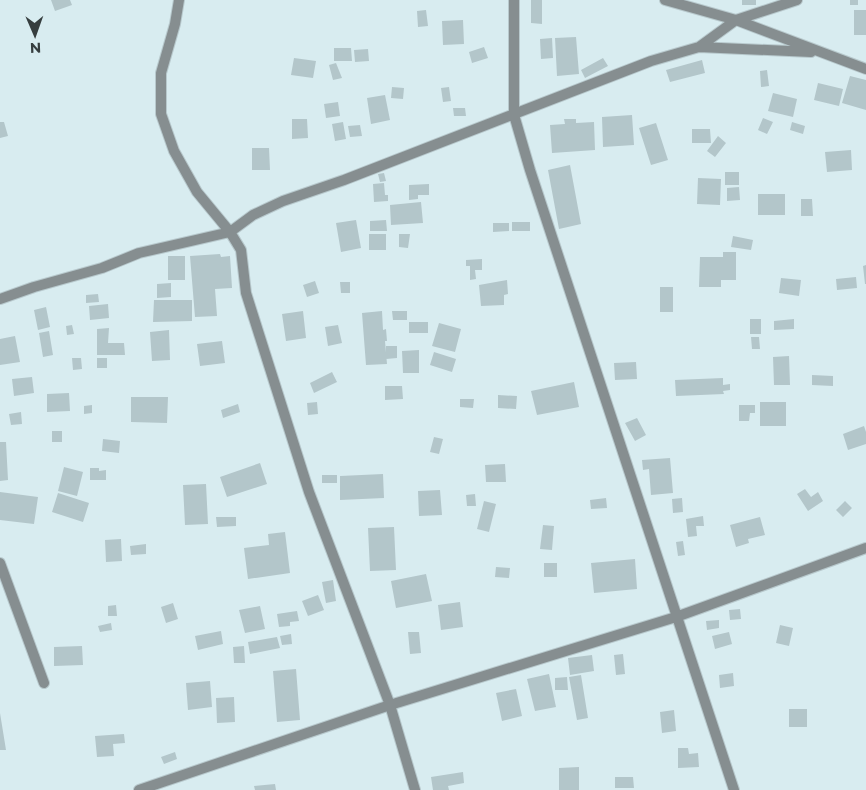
<svg xmlns="http://www.w3.org/2000/svg" width="866" height="790" font-family="Montserrat,sans-serif">
<rect width="100%" height="100%" fill="#d8ecf0"/>
<!-- building -->
<path fill="#b3c6ca" d="M51,0H70L72,5L55,11Z
M531,0H542V24L531,23Z
M742,0H756V5H742Z
M850,0H858V5H850Z
M426,10L428,26L418,27L417,11Z
M854,10H866V35H854Z
M463,20L464,44L443,45L442,21Z
M576,37L579,74L557,76L555,38Z
M552,38L553,58L541,59L540,39Z
M484,47L488,58L472,63L469,52Z
M334,48H351L352,61H334Z
M368,49L369,61L355,62L354,50Z
M294,58L316,61L313,78L291,75Z
M603,58L608,66L585,78L581,70Z
M702,60L705,73L670,82L666,70Z
M336,63L342,78L333,80L329,65Z
M767,70L769,86L761,87L760,71Z
M850,76L866,80V110L842,103Z
M818,83L843,89L839,106L814,100Z
M392,87L404,88L403,99L391,98Z
M449,87L451,101L443,102L441,88Z
M773,93L797,99L793,117L768,111Z
M385,95L390,120L371,124L367,98Z
M338,102L340,116L326,118L324,104Z
M453,108H465L466,116H454Z
M632,115L634,145L603,147L602,117Z
M763,118L773,122L767,134L758,130Z
M292,119H307L308,138L292,139Z
M564,119H576V123L594,122L595,150L552,153L550,125L565,124Z
M0,122H4L8,136L0,138Z
M343,122L346,139L335,141L332,124Z
M792,122L805,126L803,134L790,130Z
M656,123L668,160L651,165L639,128Z
M360,125L362,136L350,137L348,126Z
M692,129H710L711,143H692Z
M718,136L726,143L715,157L707,151Z
M252,148H269L270,170H252Z
M851,150L852,170L827,172L825,152Z
M570,165L581,224L559,229L548,170Z
M725,172H739V185H725Z
M384,173L386,181L380,182L378,174Z
M698,178L721,179L720,205L697,204Z
M384,183L385,195H388V201L374,202L373,184Z
M429,184V195H418V199L409,200V185Z
M739,187L740,200L727,201V188Z
M758,194H785V215H758Z
M801,199H812L813,216H801Z
M421,202L423,223L391,225L390,205Z
M356,220L361,248L341,252L336,223Z
M386,220L387,231H370V221Z
M512,222H530V231H512Z
M493,223H509V231L493,232Z
M369,234H386V250H369Z
M399,234H410L408,248L399,247Z
M733,236L753,240L751,250L731,247Z
M723,252H736V280H721V287H699L700,257H723Z
M220,254L221,257L230,256L232,288L215,289L217,316L195,317L190,256Z
M168,256H185V280H168Z
M482,259V270H475L476,279L470,280V266H466V260Z
M866,265V284H865L863,266Z
M856,277L857,288L837,290L836,279Z
M781,278L801,280L799,296L779,293Z
M507,280L508,294L504,295V305L481,306L479,285Z
M315,281L319,293L307,297L303,285Z
M340,282H350V293H341Z
M171,283V297L157,298V284Z
M660,287H673V312H660Z
M98,294L99,302L86,303V295Z
M154,300H192V321L153,322Z
M108,304L109,318L90,320L89,306Z
M46,307L50,327L38,330L34,310Z
M303,311L306,338L286,341L282,314Z
M382,311L383,330L386,329L387,341H385L387,364L366,365L362,313Z
M392,311H407V320H393Z
M750,319H761V334H750Z
M794,319V329L774,330V321Z
M409,322H428V333H409Z
M439,323L461,329L455,352L432,346Z
M72,325L74,334L67,335L66,326Z
M338,325L342,343L328,346L325,327Z
M109,328L108,343H124L125,355H97V329Z
M169,330L170,360L152,361L150,332Z
M49,331L53,355L43,357L39,333Z
M15,336L20,362L0,365V339Z
M751,337H759L760,349H752Z
M222,341L225,363L200,366L197,344Z
M386,346H397V358L386,359Z
M419,350V373H403L402,351Z
M434,352L456,359L452,372L430,365Z
M789,356L790,385H774L773,357Z
M72,358H81L82,369L73,370Z
M97,358H107V368H97Z
M636,362L637,379L615,380L614,363Z
M332,372L337,382L314,393L310,383Z
M812,375L833,376V386L812,385Z
M32,377L34,393L14,396L12,379Z
M723,378V385L730,384V390L723,391L724,394L676,396L675,380Z
M574,382L579,407L537,415L531,391Z
M385,386H402L403,399L385,400Z
M69,393L70,411L47,412V394Z
M498,395L517,396L516,409L498,408Z
M131,397H168L167,423L131,422Z
M460,399H474L473,408L460,407Z
M317,402L318,414L308,415L307,403Z
M760,402H786V426H760Z
M238,404L240,412L223,418L221,410Z
M92,405V413L84,414V406Z
M739,405H755V413H750L749,421H739Z
M21,412L22,424L11,425L9,414Z
M637,418L646,435L635,441L625,423Z
M864,426L866,432V444L848,450L843,434Z
M52,431H62V442H52Z
M434,437L443,439L439,454L430,452Z
M103,439L120,441L119,453L102,451Z
M0,442H6L8,480L0,481Z
M670,458L673,493L651,495L649,469L643,470L642,460Z
M260,463L267,484L227,497L220,477Z
M505,464L506,482H486L485,465Z
M64,467L83,472L77,496L58,491Z
M90,468H99V471L106,470V480H90Z
M383,474L384,498L340,500V476Z
M322,475H337V483H322Z
M206,484L208,524L185,525L183,485Z
M805,489L811,497L818,492L823,501L808,511L797,494Z
M440,490L442,515L419,516L418,491Z
M0,492L38,497L34,524L0,520Z
M58,493L89,503L83,522L52,512Z
M475,494L476,506H467L466,495Z
M606,498L607,508L591,509L590,500Z
M682,498L683,512L673,513L672,499Z
M484,501L496,504L489,532L477,529Z
M845,501L852,508L843,517L836,510Z
M703,516L704,526H696L697,536L688,537L686,519Z
M216,517H236V526L217,527Z
M760,517L765,535L748,539L749,543L736,547L730,525Z
M543,525L554,526L552,550L540,549Z
M394,527L396,570L370,571L368,528Z
M285,532L290,573L248,579L244,548L269,545L268,534Z
M121,539L122,561L106,562L105,540Z
M683,541L685,555L678,556L676,542Z
M146,544V554L131,555L130,546Z
M635,559L637,589L594,593L591,563Z
M544,563H557V577H544Z
M496,567L510,568L509,578L495,577Z
M426,574L432,601L396,608L391,581Z
M333,580L336,601L326,603L322,582Z
M318,595L324,610L308,616L302,601Z
M460,602L463,627L441,630L438,605Z
M173,603L178,619L166,623L161,607Z
M116,605L117,616H108V606Z
M260,606L265,629L245,633L239,610Z
M740,609L741,619L730,620L729,610Z
M297,611L299,621L290,622V626L279,627L277,614Z
M719,620V628L707,630L706,621Z
M111,623L112,630L100,632L98,626Z
M780,625L793,628L789,646L776,643Z
M221,631L223,644L198,650L195,636Z
M408,632H419L421,653L410,654Z
M729,632L732,644L715,649L712,636Z
M291,634L292,644L282,645L280,636Z
M277,637L280,648L250,654L248,642Z
M82,646L83,665L54,666V647Z
M244,646L245,663H234L233,647Z
M623,654L625,674L616,675L614,655Z
M592,655L594,671L570,675L568,658Z
M296,669L300,720L277,722L273,671Z
M733,673L734,686L720,688L719,675Z
M549,674L556,707L535,711L527,679Z
M581,675L588,718L577,720L569,677Z
M567,677L568,690H555V678Z
M210,681L212,707L188,710L186,683Z
M516,689L522,716L502,721L496,693Z
M234,697L235,722L217,723L216,698Z
M789,709H807V727H789Z
M674,710L676,731L662,733L660,712Z
M0,713L6,750H0Z
M124,734L125,743L113,744L114,756L97,757L95,736Z
M678,748H688L689,754L698,753L699,767L678,768Z
M175,752L177,759L164,764L161,757Z
M579,767V790H559V768Z
M463,772L464,783L448,786L449,790H433L431,777Z
M615,777H633L634,788H615Z
M275,784L276,790H255L254,786Z"/>
<g fill="none" stroke-linecap="round" stroke-linejoin="round">
<!-- street casing -->
<g stroke="#b8c9cd" stroke-width="12">
<path id="street" d="M179,0L175,24L161,73V114L174,151L197,192L230,232L241,250L246,293L309,492L390,705L415,790
M514,0V115L530,170L734,790
M665,0L736,20L866,69
M699,47L811,52
M0,299L34,287L102,268L139,253L230,232L253,215L283,201L344,180L651,61L699,47L736,20L797,0
M0,563L44,683
M139,790L390,705L676,617L866,548"/>
</g>
<!-- street -->
<use href="#street" stroke="#868e90" stroke-width="10"/>
</g>
<!-- north arrow -->
<g transform="translate(35 35) rotate(178)" stroke="#d8ecf0" stroke-width="4" paint-order="stroke">
<path d="M0-4L9 19L0 12L-9 19Z" fill="#363e3f"/>
<text y="-8" font-size="14" font-weight="bold" text-anchor="middle" fill="#363e3f">N</text>
</g>
</svg>
